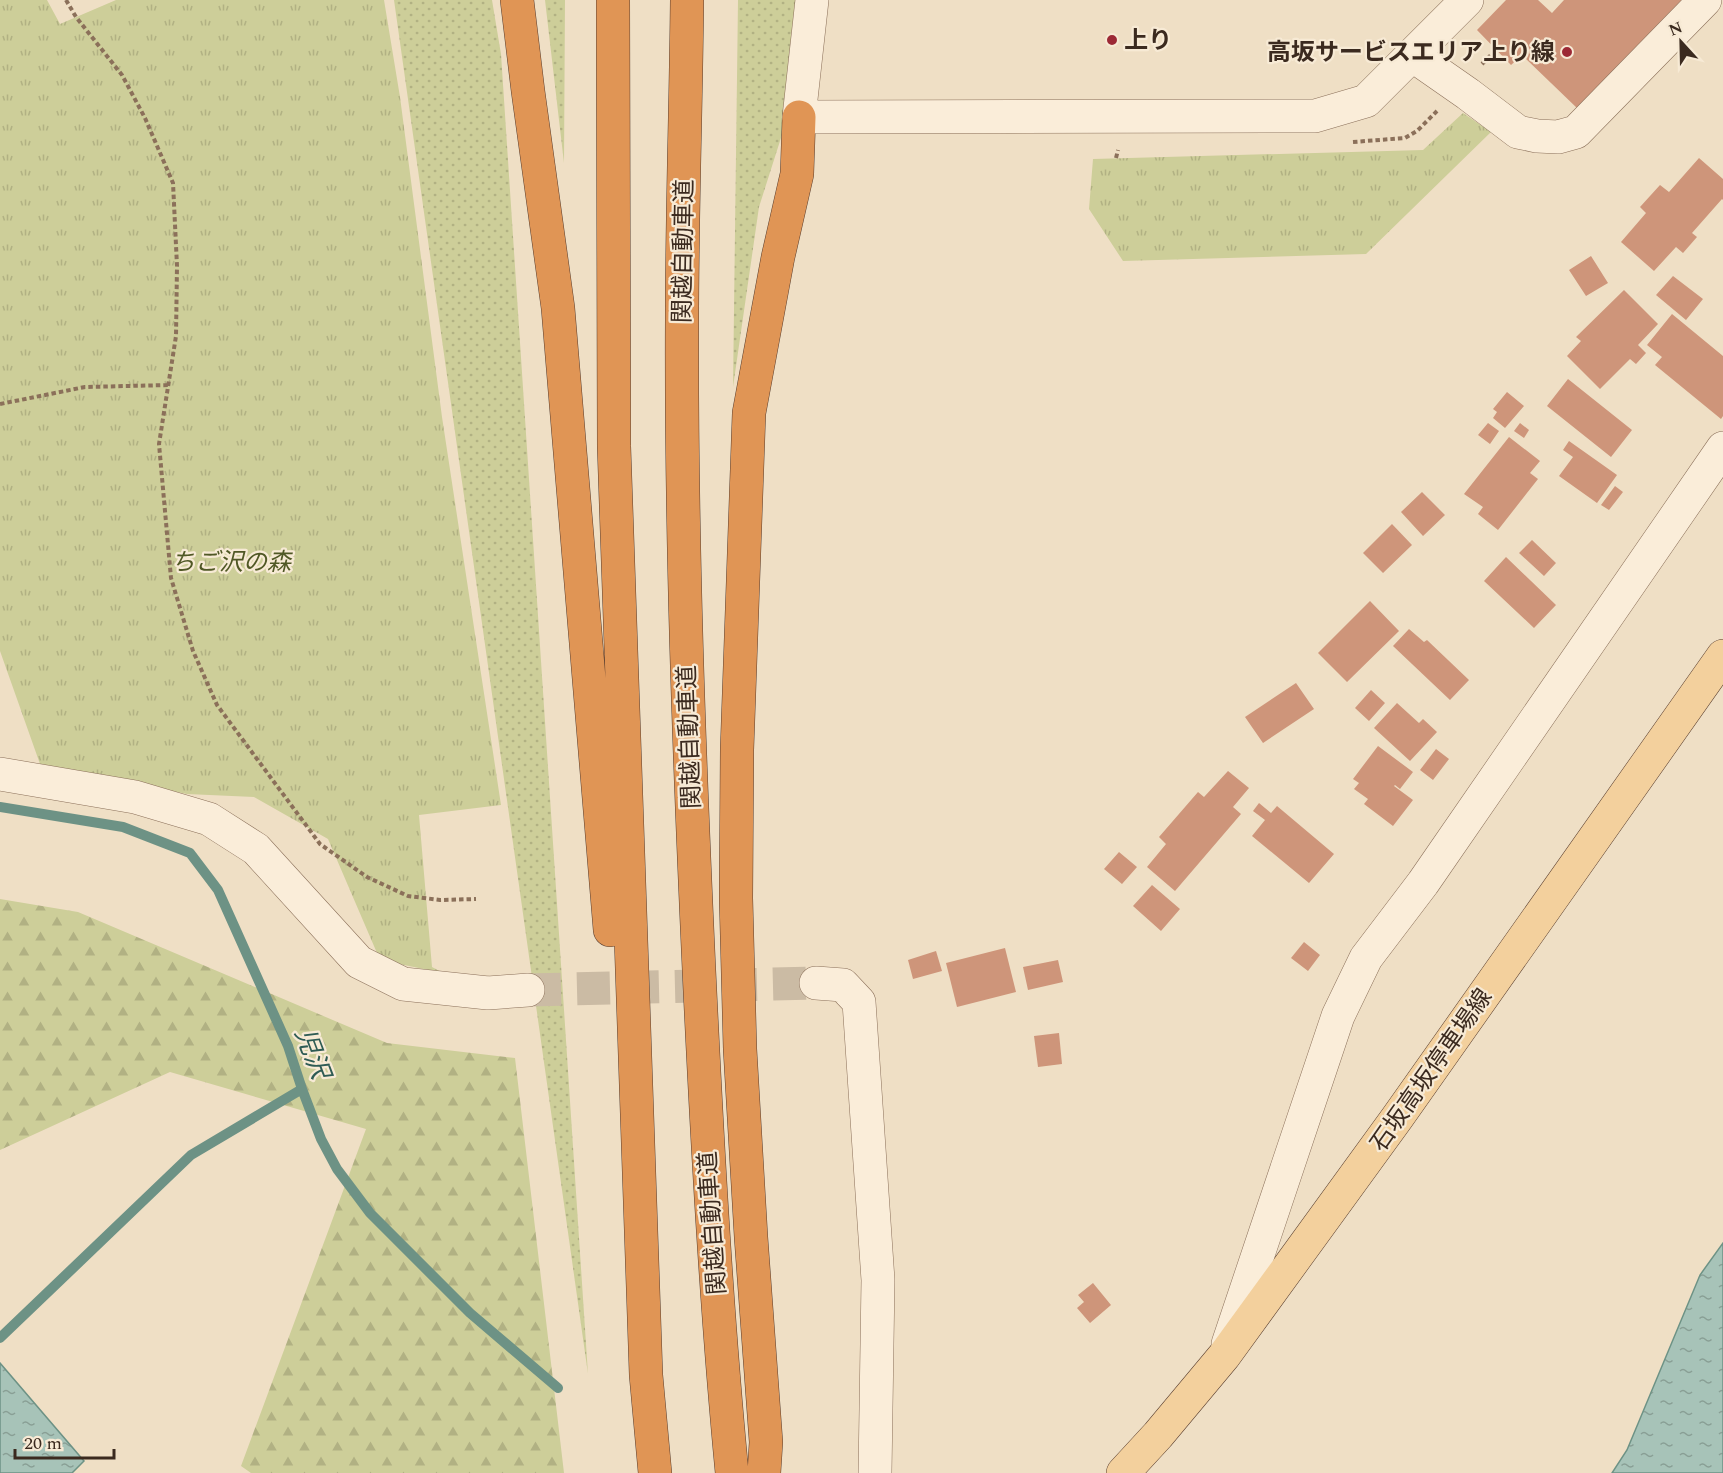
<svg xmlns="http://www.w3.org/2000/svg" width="1723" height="1473" font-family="Spectral,'Noto Sans JP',serif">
<defs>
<pattern id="grass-dots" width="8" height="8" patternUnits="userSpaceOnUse" patternTransform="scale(1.5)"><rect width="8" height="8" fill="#cdce99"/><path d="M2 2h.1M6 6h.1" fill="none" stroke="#b1b183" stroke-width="1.8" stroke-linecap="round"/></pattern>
<pattern id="forest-firs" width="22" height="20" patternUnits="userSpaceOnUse" patternTransform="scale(1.5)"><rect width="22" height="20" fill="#cdce99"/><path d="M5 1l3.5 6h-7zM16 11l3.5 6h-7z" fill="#b1b183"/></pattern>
<pattern id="park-tufts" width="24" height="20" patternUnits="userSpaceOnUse" patternTransform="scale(1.5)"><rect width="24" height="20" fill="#cdce99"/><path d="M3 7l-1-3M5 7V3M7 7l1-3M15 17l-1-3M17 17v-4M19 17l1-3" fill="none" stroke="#b1b183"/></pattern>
<pattern id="water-ripples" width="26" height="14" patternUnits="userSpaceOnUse" patternTransform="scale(1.5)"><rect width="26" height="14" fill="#a7c3b8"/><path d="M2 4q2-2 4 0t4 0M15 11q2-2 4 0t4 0" fill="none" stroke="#899f95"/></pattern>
</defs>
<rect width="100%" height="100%" fill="#efdfc5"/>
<!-- grass -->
<path fill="url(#grass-dots)" d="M394,0H492L501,54L588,1374Z
M545,0H565L564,163Z
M738,0H805L787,119L759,207L733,387Z"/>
<!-- forest -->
<path fill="url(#forest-firs)" d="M0,899L78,912L387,1043L515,1058L564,1473H251L241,1466L366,1129L170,1072L0,1150Z"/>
<!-- park -->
<path fill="url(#park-tufts)" d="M0,0H47L60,24L116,0H384L400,97L442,417L501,805L419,815L432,967L443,973L380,960L328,839L254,797L187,794L40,764L0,651Z
M1463,113L1491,132L1366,254L1123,261L1089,209L1093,159L1423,150Z"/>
<!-- water -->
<path fill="url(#water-ripples)" stroke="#6d9285" stroke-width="1.5" d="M1723,1243V1473H1612L1627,1450L1700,1275Z
M0,1363L84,1461L72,1473H0Z"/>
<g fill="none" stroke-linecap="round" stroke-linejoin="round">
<!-- stream -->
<path stroke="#6d9285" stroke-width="10" d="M0,807L123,827L190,853L218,890L288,1046L302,1089L321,1139L337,1169L370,1213L470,1313L558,1388
M0,1338L191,1155L302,1089"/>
</g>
<!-- building -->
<path fill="#ce957a" d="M1506,0H1538L1552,13L1564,0H1687L1578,109L1522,55L1511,65L1477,30Z
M1699,158L1723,179V200L1722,199L1692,233L1697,237L1683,253L1676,247L1654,271L1621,242L1646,213L1640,207L1660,185L1669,192Z
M1591,256L1608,283L1586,296L1569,270Z
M1673,276L1703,299L1686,320L1656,295Z
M1624,290L1658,324L1638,345L1646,353L1636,364L1630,359L1600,389L1567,356L1581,341L1576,337Z
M1672,314L1723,356V416L1721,419L1655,365L1662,357L1647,345Z
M1568,379L1632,430L1611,457L1547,406Z
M1507,392L1524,406L1505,428L1493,418L1497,412L1493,409Z
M1488,423L1499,431L1490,444L1478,435Z
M1520,423L1529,430L1524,438L1514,431Z
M1509,437L1540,461L1530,473L1538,479L1498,530L1478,514L1483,507L1464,494Z
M1569,441L1617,475L1597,503L1559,476L1573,457L1563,450Z
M1615,486L1623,492L1609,510L1601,505Z
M1422,492L1445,515L1423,536L1401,512Z
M1392,524L1412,545L1383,573L1363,553Z
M1532,540L1556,563L1544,576L1519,553Z
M1506,557L1556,605L1534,628L1484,581Z
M1370,601L1399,631L1347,682L1318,653Z
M1409,629L1424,642L1427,640L1469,680L1450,700L1393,646Z
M1296,683L1314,709L1263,743L1245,717Z
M1371,690L1385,703L1369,721L1355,708Z
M1397,703L1419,723L1423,719L1437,732L1410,761L1374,728Z
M1378,746L1413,772L1400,789L1395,785L1394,786L1413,800L1393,826L1364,804L1368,799L1354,789L1359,783L1353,779Z
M1436,749L1449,759L1433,780L1420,770Z
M1228,771L1249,788L1233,807L1241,814L1175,891L1147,867L1166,844L1159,837L1198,792L1204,797Z
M1259,803L1271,813L1277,806L1334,854L1309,883L1252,836L1265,820L1253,811Z
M1119,852L1137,867L1122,884L1104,869Z
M1152,885L1180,909L1161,931L1133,906Z
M1304,942L1320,955L1308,971L1291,958Z
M1005,948L1016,992L957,1007L946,963Z
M936,951L942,971L913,979L908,960Z
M1058,960L1063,982L1028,990L1023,967Z
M1059,1033L1062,1064L1038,1067L1034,1036Z
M1093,1283L1111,1305L1090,1323L1077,1308L1084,1302L1078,1295Z"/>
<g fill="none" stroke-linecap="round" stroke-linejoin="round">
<!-- minor-tunnel -->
<path stroke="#cbbba4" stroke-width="33" stroke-dasharray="33 16" stroke-linecap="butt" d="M528,990L816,983"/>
<!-- minor casing -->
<g stroke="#8b705a" stroke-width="34">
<path id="minor" d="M812,0L799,117L1315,116L1366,101L1467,0
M1412,55L1468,94L1518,132L1537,136L1558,137L1576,132L1705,0
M0,774L135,797L209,819L256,849L359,962L403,984L488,993L528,990
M816,983L843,985L859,1002L878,1280L875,1473
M1228,1344L1338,1016L1366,958L1423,883L1723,448"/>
</g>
<!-- major casing -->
<g stroke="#593e2f" stroke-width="34">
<path id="major" d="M1123,1473L1158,1435L1224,1356L1397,1118L1723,656"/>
</g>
<!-- highway casing -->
<g stroke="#593e2f" stroke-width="34">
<path id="highway" d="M517,0L528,91L558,308L610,930
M613,0L614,446L646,1375L655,1473
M687,0C686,106 682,212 682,319C681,536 689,753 699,970C707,1138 716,1306 732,1473
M764,1473L766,1442L751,1237L740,1049L736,898L737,750L749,413L778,257L797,174L799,117"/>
</g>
<!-- path -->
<path stroke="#8b705a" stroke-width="4" stroke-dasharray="4.5 3" stroke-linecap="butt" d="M66,0L76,17L122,75L145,118L173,183L177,266L176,336L159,444L171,578L193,651L217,705L320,844L367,877L408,896L440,900L476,899
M1482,64L1496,50
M1353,142L1405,138L1417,131L1437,111
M1116,158L1118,150
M0,404L85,387L169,385"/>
<!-- minor -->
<use href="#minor" stroke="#faedd9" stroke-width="33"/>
<!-- major -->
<use href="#major" stroke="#f3d09d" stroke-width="33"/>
<!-- highway -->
<use href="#highway" stroke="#e09555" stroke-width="33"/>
</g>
<!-- markers -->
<g fill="#9c2935" stroke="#f7ead5" stroke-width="2">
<circle cx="1112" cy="40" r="6"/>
<circle cx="1567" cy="52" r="6"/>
</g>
<g text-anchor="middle" stroke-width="4.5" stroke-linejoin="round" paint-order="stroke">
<!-- poi labels -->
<g font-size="24" font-weight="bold" fill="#3b2a1f" stroke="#f7ead5" text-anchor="start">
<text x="1124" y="48">上り</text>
<text x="1555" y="60" text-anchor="end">高坂サービスエリア上り線</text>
</g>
<!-- street labels -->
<g font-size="24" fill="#3b2a1f" stroke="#f7ead5">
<text transform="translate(683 251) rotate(-89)" y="8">関越自動車道</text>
<text transform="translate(689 737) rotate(-92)" y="8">関越自動車道</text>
<text transform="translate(1431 1070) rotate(-55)" y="8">石坂高坂停車場線</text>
<text transform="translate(712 1223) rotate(-94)" y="8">関越自動車道</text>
</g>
<!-- park labels -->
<g font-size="24" font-style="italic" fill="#505825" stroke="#f7ead5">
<text x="231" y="570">ちご沢の森</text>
</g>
<!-- water labels -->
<g font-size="26" font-style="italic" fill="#2e5b54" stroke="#f7ead5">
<text transform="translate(313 1053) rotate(69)" y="9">児沢</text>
</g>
</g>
<!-- north arrow -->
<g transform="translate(1681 42) rotate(338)" stroke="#f7ead5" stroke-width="4.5" paint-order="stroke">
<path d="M0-4.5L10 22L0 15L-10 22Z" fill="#3b2a1f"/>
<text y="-9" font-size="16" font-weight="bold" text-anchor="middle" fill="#3b2a1f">N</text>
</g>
<!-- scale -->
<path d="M15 1449v9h99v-9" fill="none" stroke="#3b2a1f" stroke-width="3"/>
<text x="24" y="1449" font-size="18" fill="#3b2a1f" stroke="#f7ead5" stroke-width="4.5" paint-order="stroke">20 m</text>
</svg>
